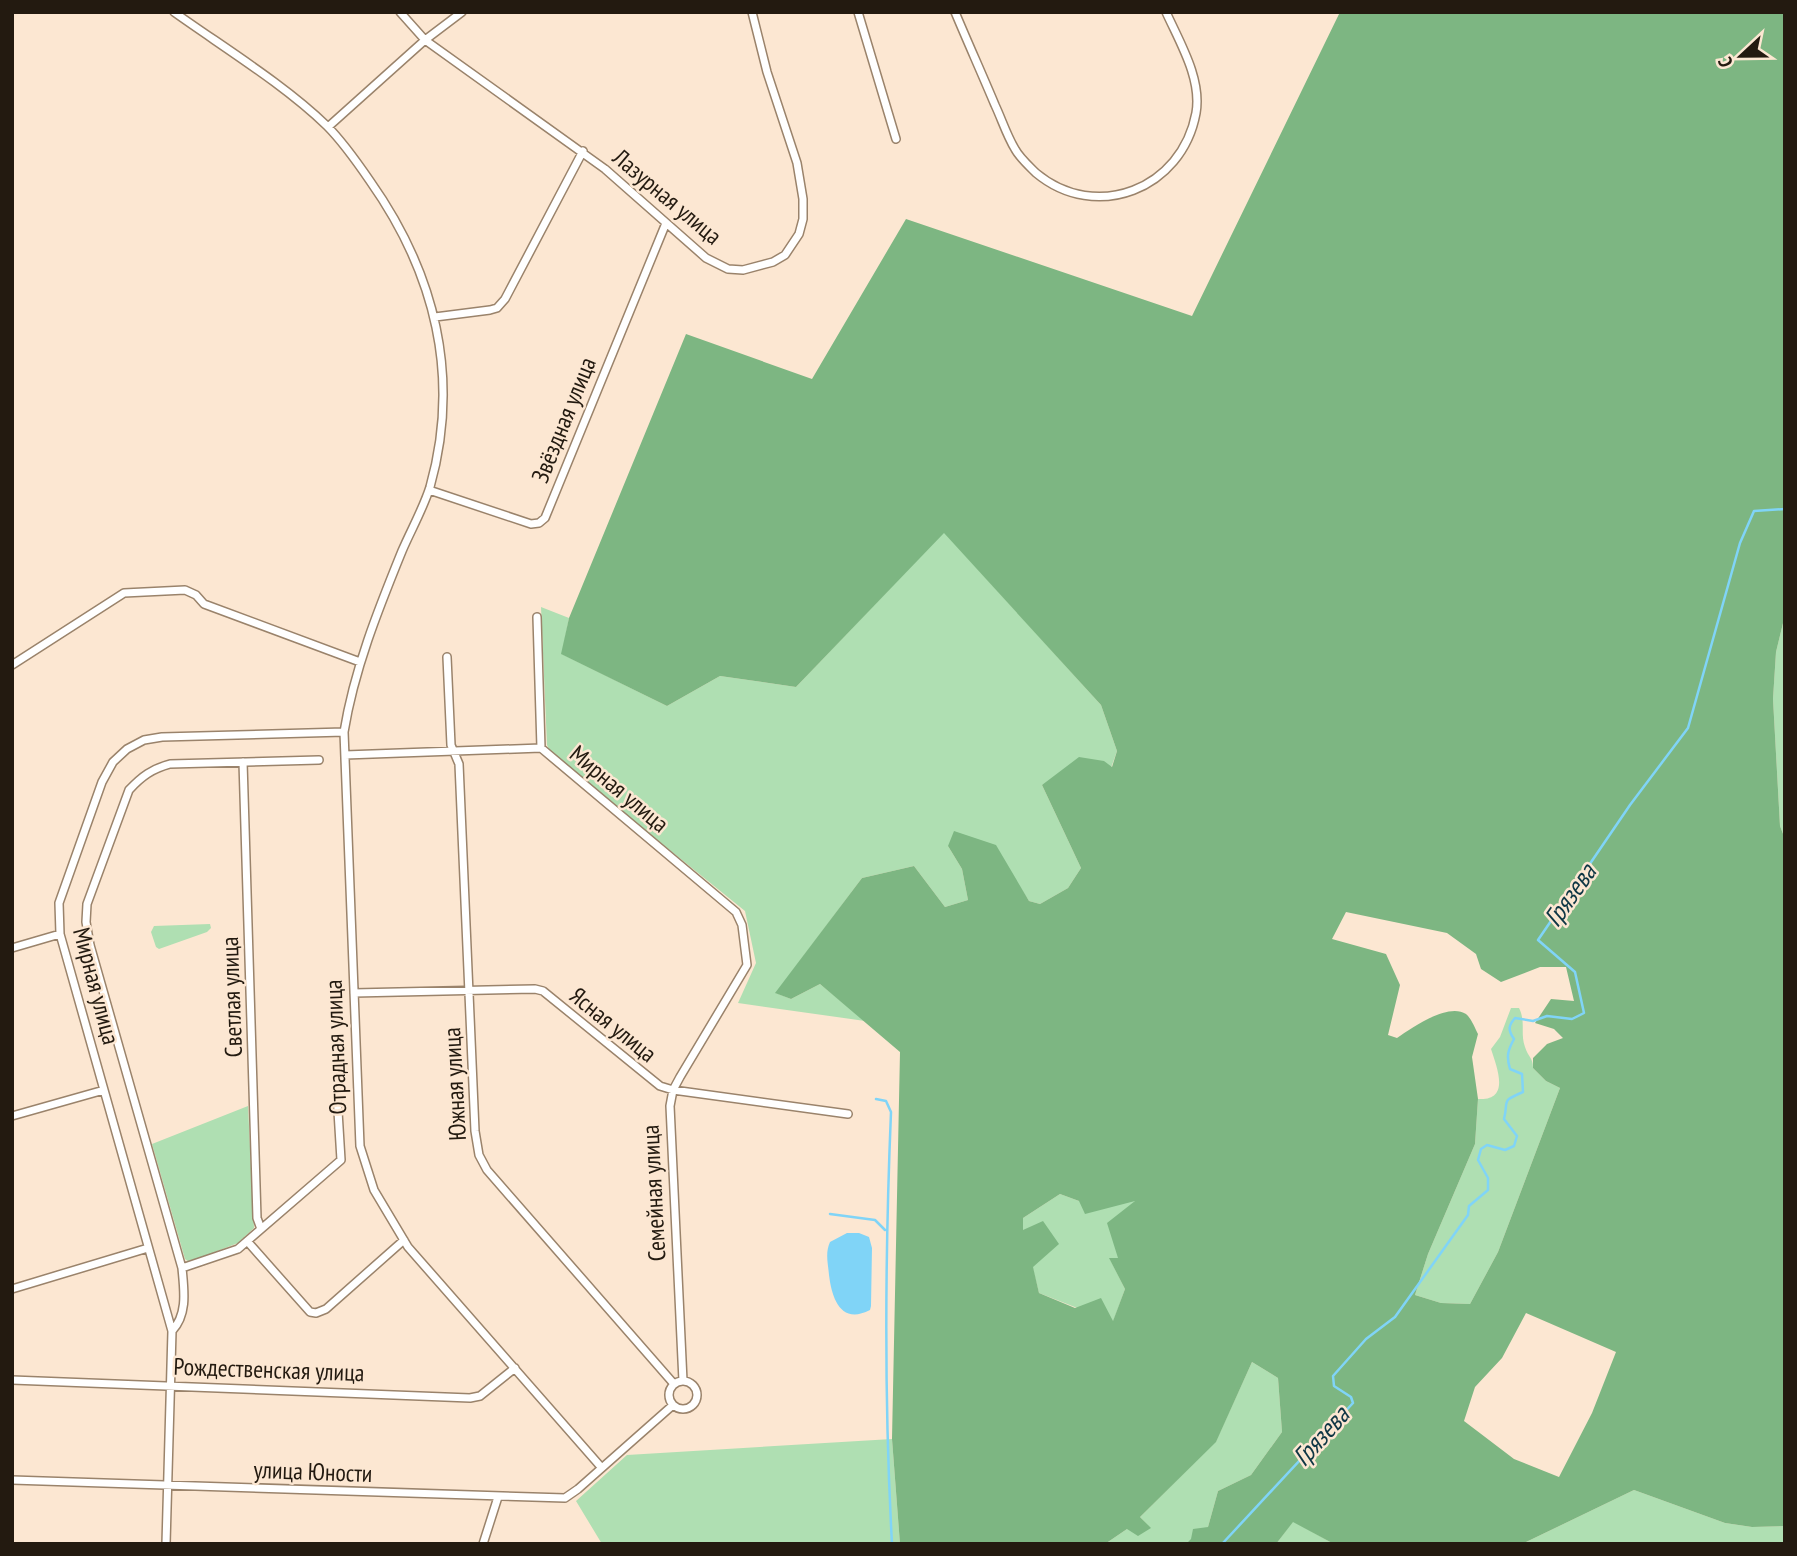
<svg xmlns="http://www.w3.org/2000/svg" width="1797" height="1556" font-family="'PT Sans Narrow',sans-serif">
<rect width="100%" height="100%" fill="#fce7d2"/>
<!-- green -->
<path fill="#afdfb2" d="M944,532L1101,705L1117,751L1111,768L1042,785L1081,868L1068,888L1040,904L1029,901L1018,884L948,846L962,869L968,900L945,907L914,866L862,878L776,993L791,999L820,984L865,1021L738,1003L756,963L745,911L551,754L547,745L541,607L569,618L562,654L667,706L720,676L796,687Z
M1785,615V839L1780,826L1773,699L1776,652Z
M210,924L211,928L207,932L159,949L156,947L151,932L154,926Z
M1511,1008H1519C1526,1022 1520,1033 1525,1047C1528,1057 1533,1057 1533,1068L1546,1081L1560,1088L1498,1252L1470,1304L1441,1303L1415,1295L1428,1254L1475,1144L1478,1099C1510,1101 1498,1070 1491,1049L1500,1037Z
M248,1106L254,1228L238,1243L189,1262L185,1259L152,1144Z
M1060,1194L1079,1201L1137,1200L1118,1259H1110L1125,1289L1113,1322L1039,1293L1023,1230V1218Z
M1252,1362L1278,1378L1282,1432L1251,1475L1218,1491L1208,1527L1186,1544H1105L1127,1529L1150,1528L1140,1517L1216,1441Z
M892,1439L900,1544H602L576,1501L627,1455Z
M1634,1490L1725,1523L1752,1527L1785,1526V1544H1522Z
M1293,1521L1334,1544H1276Z"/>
<!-- forest -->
<path fill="#7db682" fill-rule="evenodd" d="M1340,12H1785V615L1776,652L1773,699L1780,826L1785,839V1526L1752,1527L1725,1523L1634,1490L1522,1544H1334L1293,1522L1276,1544H1186L1191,1539L1193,1529L1208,1527L1218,1491L1251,1475L1282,1432L1278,1378L1252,1362L1216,1442L1140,1517L1151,1528L1138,1536L1127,1529L1105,1544H900L892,1439L900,1052L820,984L791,999L775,993L862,878L914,866L945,907L968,900L962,869L948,846L954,831L996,845L1029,901L1040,904L1068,888L1081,868L1042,785L1079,757L1104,761L1112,767L1117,751L1101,705L944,533L796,687L720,676L667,706L561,654L569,618L686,334L812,379L906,219L1192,316ZM1346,912L1447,933L1476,954L1481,969L1501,982L1540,967H1566L1574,1001L1551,999L1535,1023L1554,1029L1563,1038L1547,1044L1533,1058V1068L1546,1081L1560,1088L1498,1252L1470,1304L1441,1303L1415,1295L1428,1254L1475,1144L1478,1099L1472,1057L1478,1034C1475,1028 1471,1018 1466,1014C1448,1002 1412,1028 1397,1038L1388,1035L1400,985L1386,954L1332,939ZM1060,1194L1079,1201L1085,1214L1135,1201L1107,1223L1118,1258H1109L1125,1289L1113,1321L1101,1298L1075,1308L1039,1293L1033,1267L1059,1244L1043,1221L1023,1230V1218ZM1526,1313L1616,1352L1592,1413L1559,1477L1514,1459L1464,1421L1475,1387L1502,1358Z"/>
<!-- water -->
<path fill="#80d4f7" d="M847,1233H859L869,1237L872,1248L871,1306L870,1310C841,1325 832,1299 829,1275C828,1263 825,1253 830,1242Z"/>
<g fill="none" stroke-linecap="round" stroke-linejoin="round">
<!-- stream -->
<path stroke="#80d4f7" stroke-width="2.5" d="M876,1099L886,1101L891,1112C885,1256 884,1400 892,1544
M830,1214L875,1220L885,1230
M1222,1544L1353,1403L1351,1397L1334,1386L1333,1376L1366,1339L1395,1317L1468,1215L1469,1206L1488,1190V1178L1478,1160L1481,1149L1487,1145L1505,1150L1514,1146L1517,1136L1504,1119C1509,1099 1500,1102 1523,1092L1522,1074L1510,1069C1506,1056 1508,1050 1514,1039C1508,1030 1508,1026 1515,1018L1533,1021L1547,1016L1572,1019L1584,1013L1575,972L1538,940L1630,805L1688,728L1740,543L1754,511L1785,509"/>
<!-- street casing -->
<g stroke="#9a836b" stroke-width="10">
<path id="street" d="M174,12C223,47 285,85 327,126C343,142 357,162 370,181C435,273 461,377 430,487C423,509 411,530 402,551C378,610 354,670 344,732L360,1146L374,1190L408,1247L601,1467
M400,12L425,40L605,169L706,258L728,269L743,270L773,262L785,255L799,234L803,219V199L797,163L767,72L752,12
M858,12L896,139
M955,12C968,43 982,74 995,105C1002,120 1007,136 1015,149C1019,157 1029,166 1036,173C1096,223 1182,189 1196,113C1202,79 1180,43 1166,12
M328,127L425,40L462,12
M435,317L490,310L497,308L505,299L583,151
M429,490L531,524L539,523L545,518L666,223
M537,617L541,748
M447,657L451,745L459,764L475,1131L479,1155L487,1170L674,1384
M12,665L124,593L185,590L196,595L204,604L360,662
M345,755L541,748L736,912L742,925L747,965L680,1077L673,1090L670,1106L683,1381
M243,762L257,1218L261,1229
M12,948L60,934
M354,993L535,989L543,991L660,1086L673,1090L848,1114
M12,1116L104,1090
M247,1241L310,1312L316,1313L326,1309L404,1240
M182,1268L238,1249L341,1160L337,1095
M12,1289L148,1248
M172,1331C188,1314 184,1290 182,1268L90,945L86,922L87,904L129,790C142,776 152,769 170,764L319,760
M12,1380L470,1398L480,1396L515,1368
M669 1395a14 14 0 1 1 28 0a14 14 0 1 1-28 0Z
M12,1480L565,1498L578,1489L673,1405
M166,1544L172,1331L60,934L59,903L102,782L113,762L127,749L144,740L162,737L344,732
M483,1544L498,1497"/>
</g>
<!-- street -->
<use href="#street" stroke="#fff" stroke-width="7"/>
</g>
<g text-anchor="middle" stroke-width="5" stroke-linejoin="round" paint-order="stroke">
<!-- street labels -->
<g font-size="24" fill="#231a10" stroke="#fce7d2">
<text transform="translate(667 197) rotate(40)" y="8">Лазурная улица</text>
<text transform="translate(564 420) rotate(-68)" y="8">Звёздная улица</text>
<text transform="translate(619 789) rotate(40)" y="8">Мирная улица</text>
<text transform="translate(96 986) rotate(75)" y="8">Мирная улица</text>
<text transform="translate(232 997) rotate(-92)" y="8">Светлая улица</text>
<text transform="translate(613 1025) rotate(39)" y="8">Ясная улица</text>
<text transform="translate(336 1047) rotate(-92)" y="8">Отрадная улица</text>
<text transform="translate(455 1084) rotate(-93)" y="8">Южная улица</text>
<text transform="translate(654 1193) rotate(-93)" y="8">Семейная улица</text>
<text transform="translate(269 1370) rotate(2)" y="8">Рождественская улица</text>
<text transform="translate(313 1472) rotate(2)" y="8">улица Юности</text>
</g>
<!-- water labels -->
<g font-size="26" font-style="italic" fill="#0e3644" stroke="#fce7d2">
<text transform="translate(1570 895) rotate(-55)" y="9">Грязева</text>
<text transform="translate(1321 1436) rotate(-48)" y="9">Грязева</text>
</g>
</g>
<!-- border -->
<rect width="1797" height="1556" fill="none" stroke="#231a10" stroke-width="28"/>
<!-- north arrow -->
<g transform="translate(1741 56) rotate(248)" stroke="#fce7d2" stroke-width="5" paint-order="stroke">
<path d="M0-5L12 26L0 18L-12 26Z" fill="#231a10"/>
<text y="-10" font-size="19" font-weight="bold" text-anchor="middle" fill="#231a10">С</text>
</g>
</svg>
